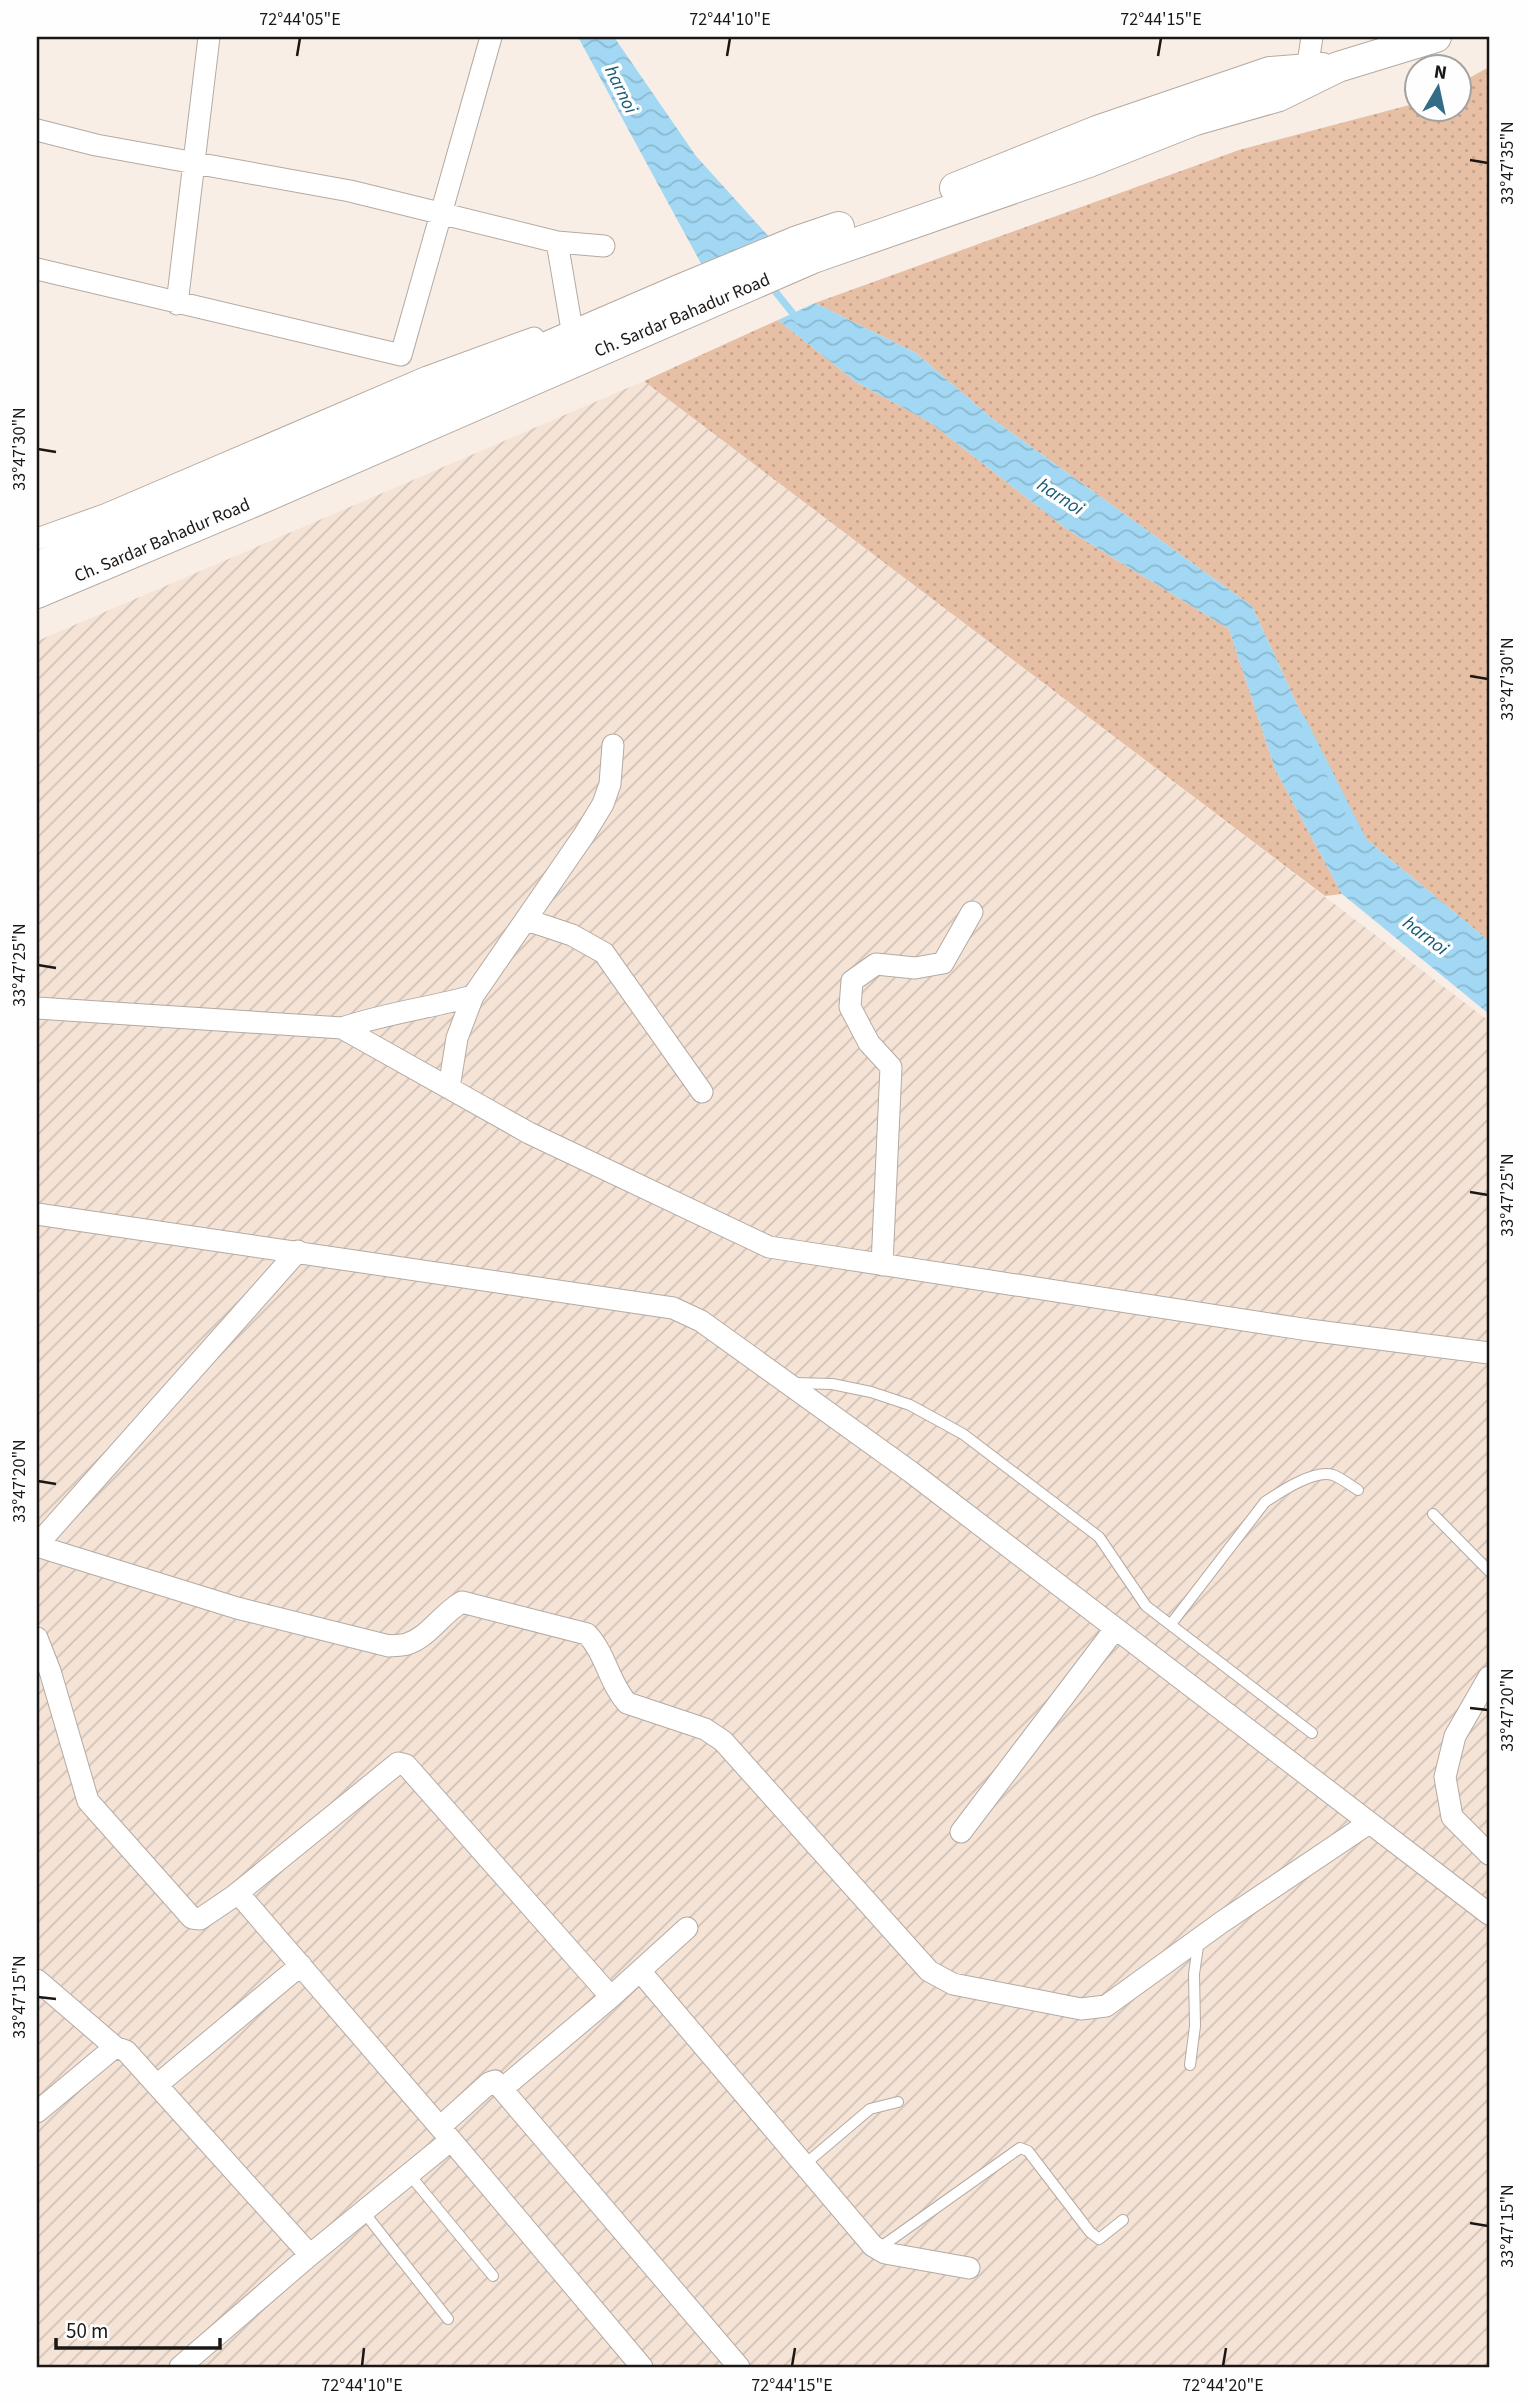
<svg xmlns="http://www.w3.org/2000/svg" width="1526" height="2404" font-family="'Source Sans 3',sans-serif">
<defs>
<pattern id="industrial-furrows" width="10" height="10" patternUnits="userSpaceOnUse" patternTransform="scale(1.75)"><rect width="10" height="10" fill="#f5e3d6"/><path d="M-1 1l2-2M0 10L10 0M9 11l2-2" fill="none" stroke="#d1c2b7"/></pattern>
<pattern id="grass-dots" width="8" height="8" patternUnits="userSpaceOnUse" patternTransform="scale(1.75)"><rect width="8" height="8" fill="#e6bfa4"/><path d="M2 2h.1M6 6h.1" fill="none" stroke="#c5a38c" stroke-width="1.8" stroke-linecap="round"/></pattern>
<pattern id="water-waves" width="16" height="10" patternUnits="userSpaceOnUse" patternTransform="scale(1.75)"><rect width="16" height="10" fill="#a2d8f3"/><path d="M0 5q4-4 8 0t8 0" fill="none" stroke="#8bb9cf"/></pattern>
</defs>
<rect width="100%" height="100%" fill="#f9eee6"/>
<!-- industrial -->
<path fill="url(#industrial-furrows)" d="M644,381L1489,1021V2367H37V641Z"/>
<!-- grass -->
<path fill="url(#grass-dots)" d="M1489,67V941L1354,829L1252,606L994,420L916,353L815,303L1239,150L1417,103L1418,108H1460V83Z
M778,320L856,382L931,423L1068,530L1229,629L1275,769L1342,894L1325,896L644,381Z"/>
<!-- water -->
<path fill="url(#water-waves)" d="M578,37H614L696,156L772,240L704,269Z
M815,303L916,353L994,420L1252,606L1354,829L1489,941V1014L1342,894L1275,769L1229,629L1068,530L931,423L856,382L778,320Z"/>
<g fill="none" stroke-linecap="round" stroke-linejoin="round">
<!-- stream -->
<path stroke="#a2d8f3" stroke-width="7" d="M771,286L798,320
M1302,719L1363,840"/>
<!-- lane casing -->
<g stroke="#b4aaa2" stroke-width="12">
<path id="lane" d="M794,1383L832,1384L871,1392L910,1405L963,1434L1099,1537L1146,1606L1312,1733
M1433,1514L1489,1571
M1171,1624L1265,1502C1280,1492 1314,1469 1333,1475C1341,1478 1350,1485 1358,1490
M1190,2065L1195,2026L1194,1974L1199,1939
M804,2165L870,2109L898,2102
M409,2174L493,2276
M363,2211L448,2319
M878,2249L1020,2148L1028,2151L1090,2232L1099,2239L1123,2220"/>
</g>
<!-- street casing -->
<g stroke="#b4aaa2" stroke-width="23">
<path id="street" d="M1307,69L1312,37
M37,130L96,145L350,191L557,242L604,246
M557,242L571,324
M37,269L401,355L491,37
M177,304L209,37
M37,539L107,514L427,377L534,338
M527,920L572,935L604,953L702,1092
M37,1008L342,1028L529,1133L769,1247L1309,1330L1489,1353
M342,1028C386,1013 429,1008 473,996
M449,1088L457,1038L473,996L584,835L603,804L610,784L613,745
M37,1214L673,1308L701,1321L911,1472L1489,1914
M882,1265L891,1067L869,1043L850,1007L852,981L876,964L915,968L943,963L972,912
M37,1545L298,1251
M37,1546L237,1608L389,1646C394,1645 401,1646 407,1644C429,1637 442,1613 462,1602L587,1634C606,1654 609,1683 627,1703L705,1729L723,1741L929,1971L953,1984L1081,2009L1106,2006L1222,1922L1369,1823
M37,1638L50,1671L88,1801L192,1918L200,1919L234,1896L398,1763L406,1765L611,1997
M1489,1677L1455,1736L1445,1777L1452,1817L1489,1854
M961,1832L1115,1629
M238,1893L451,2140L642,2367
M640,1971L873,2246L885,2253L969,2268
M37,1980L115,2047
M157,2085L301,1965
M502,2089L611,1997L687,1928
M37,2112L115,2047L126,2051L310,2255
M440,2127L489,2083L495,2081L739,2367
M180,2367L310,2255L451,2140"/>
</g>
<!-- secondary casing -->
<g stroke="#b4aaa2" stroke-width="32">
<path id="secondary" d="M955,188L1097,131L1270,72L1322,68
M37,567L679,290L795,242L839,227
M37,593L260,499L813,258L1089,162L1195,120L1279,96L1338,67L1436,37"/>
</g>
<!-- lane -->
<use href="#lane" stroke="#fff" stroke-width="10"/>
<!-- street -->
<use href="#street" stroke="#fff" stroke-width="21"/>
<!-- secondary -->
<use href="#secondary" stroke="#fff" stroke-width="30"/>
</g>
<!-- ticks -->
<path fill="none" stroke="#1b1715" stroke-width="2.5" d="M297,56L300,38M727,56L730,38M1158,56L1161,38M1470,160L1488,163M38,449L56,452M1470,676L1488,679M38,965L56,968M1470,1192L1488,1195M38,1481L56,1484M1470,1708L1488,1710M38,1997L56,1999M1470,2223L1488,2226M362,2366L364,2348M792,2366L795,2348M1223,2366L1226,2348"/>
<g text-anchor="middle" stroke-width="7" stroke-linejoin="round" paint-order="stroke">
<!-- street labels -->
<g font-size="18" fill="#1b1715" stroke="#fefefe">
<text transform="translate(682 315) rotate(-23)" y="6">Ch. Sardar Bahadur Road</text>
<text transform="translate(162 540) rotate(-23)" y="6">Ch. Sardar Bahadur Road</text>
</g>
<!-- water labels -->
<g font-size="19" font-style="italic" fill="#175974" stroke="#fefefe">
<text transform="translate(622 89) rotate(64)" y="7">harnoi</text>
<text transform="translate(1061 496) rotate(33)" y="7">harnoi</text>
<text transform="translate(1426 935) rotate(37)" y="7">harnoi</text>
</g>
</g>
<!-- border -->
<rect width="1526" height="2404" fill="none" stroke="#fefefe" stroke-width="77"/>
<!-- north arrow -->
<g transform="translate(1438 88) rotate(9)"><circle r="33" fill="#fefefe" stroke="#a3a2a1" stroke-width="2"/>
<path d="M0-5L12 26L0 18L-12 26Z" fill="#336c86"/>
<text y="-10" font-size="19" font-weight="bold" text-anchor="middle" fill="#1b1715">N</text>
</g>
<!-- scale -->
<path d="M56 2338v10h164v-10" fill="none" stroke="#1b1715" stroke-width="3.5"/>
<text x="66" y="2338" font-size="21" fill="#1b1715" stroke="#fefefe" stroke-width="5" paint-order="stroke">50 m</text>
<rect x="38" y="38" width="1450" height="2328" fill="none" stroke="#1b1715" stroke-width="2.5"/>
<g font-size="18" text-anchor="middle" fill="#1b1715">
<text x="300" y="25">72°44'05"E</text>
<text x="730" y="25">72°44'10"E</text>
<text x="1161" y="25">72°44'15"E</text>
<text transform="translate(1507 163) rotate(-90)" y="6">33°47'35"N</text>
<text transform="translate(19 449) rotate(-90)" y="6">33°47'30"N</text>
<text transform="translate(1507 679) rotate(-90)" y="6">33°47'30"N</text>
<text transform="translate(19 965) rotate(-90)" y="6">33°47'25"N</text>
<text transform="translate(1507 1195) rotate(-90)" y="6">33°47'25"N</text>
<text transform="translate(19 1481) rotate(-90)" y="6">33°47'20"N</text>
<text transform="translate(1507 1710) rotate(-90)" y="6">33°47'20"N</text>
<text transform="translate(19 1997) rotate(-90)" y="6">33°47'15"N</text>
<text transform="translate(1507 2226) rotate(-90)" y="6">33°47'15"N</text>
<text x="362" y="2391">72°44'10"E</text>
<text x="792" y="2391">72°44'15"E</text>
<text x="1223" y="2391">72°44'20"E</text>
</g>
</svg>
